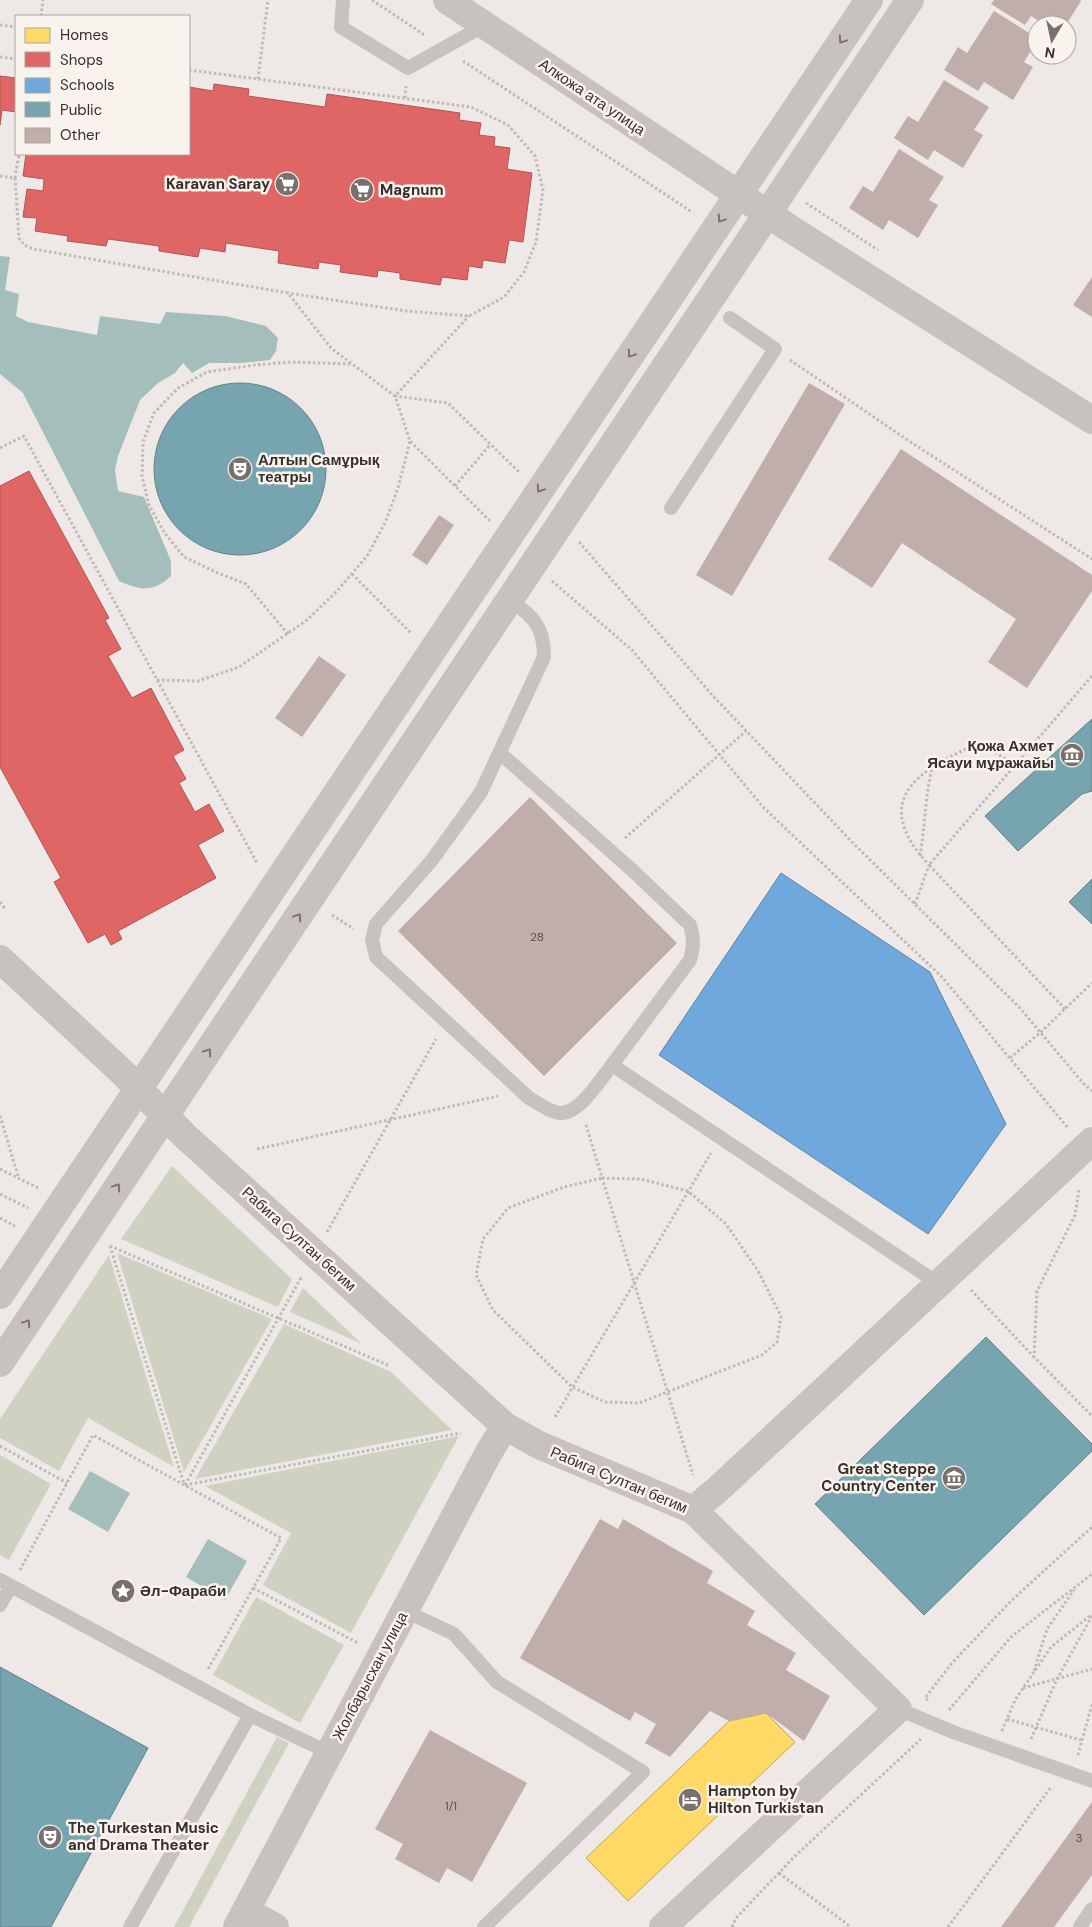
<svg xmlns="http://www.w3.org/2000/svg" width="1092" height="1927" font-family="'DM Sans',sans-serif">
<rect width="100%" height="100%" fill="#eee9e6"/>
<!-- green -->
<path fill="#d0d2c1" d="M172,1166L292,1279L278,1307L121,1239Z
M117,1253L272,1319L184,1472Z
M109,1255L174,1467L88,1418L59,1471L0,1438V1419Z
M303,1288L362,1344L290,1312Z
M284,1324L391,1372L452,1430L195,1479Z
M459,1436L351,1633L263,1585L291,1533L205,1486Z
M0,1455L51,1484L9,1560L0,1555Z
M256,1597L344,1645L300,1723L213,1675Z
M277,1737L289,1743L189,1927H174Z"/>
<!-- water -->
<path fill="#a4bebc" d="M0,256L10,257L5,290L19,294L16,316L28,322L97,335L100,316L160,324L166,312L225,316L266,326L278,338L276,351L270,360L241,363H209L192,373L183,363L175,373L158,383L140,400L118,456L115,470L118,491L144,497L171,561V576C153,593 139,590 119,581L23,393L0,374Z
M90,1471L130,1493L108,1532L68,1509Z
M208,1539L247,1561L225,1600L186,1577Z"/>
<!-- homes -->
<path fill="#ffd966" stroke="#c3a655" d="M766,1713L795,1742L628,1901L586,1858L729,1721Z"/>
<!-- shops -->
<path fill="#e06666" stroke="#ae5655" d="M0,76L16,78V112L2,110L0,125Z
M214,84L249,89L248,96L325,107L327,94L460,113L459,120L481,123L479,135L495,137L494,146L510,148L507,169L532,173L523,242L509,240L505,263L483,260L482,268L469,266L467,280L442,277L440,285L400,279V273L378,270L377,277L340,272L341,265L319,262L318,269L278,263L279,251L226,243L225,252L200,248L198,257L159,251V246L108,239L106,246L67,241L68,236L35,231L37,218L23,217L27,189L43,191L44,179L23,176L26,154H189V87L213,91Z
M29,471L109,618L105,620L121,649L108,656L132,698L151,688L184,750L173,756L186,779L179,783L195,812L209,804L224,831L198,845L216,878L118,931L122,939L111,945L105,934L88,943L54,882L61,878L0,767V486Z"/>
<!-- schools -->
<path fill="#6fa8dc" stroke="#5e84a7" d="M781,873L930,972L1006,1124L928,1234L659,1055Z"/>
<!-- public -->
<path fill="#76a5af" stroke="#638288" d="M154 469a86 86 0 1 1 172 0a86 86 0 1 1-172 0Z
M1092,719V791L1082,794L1018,851L985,816Z
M1092,879V924L1069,902Z
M986,1337L1092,1444V1451L924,1615L815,1504Z
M0,1667L148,1748L51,1927H0Z"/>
<!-- building -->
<path fill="#c0aeaa" d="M994,0H1080L1081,1L1066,25H1046L1031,16L1025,25L991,4Z
M994,11L1037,38V41L1024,62L1033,67L1013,100L984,82L978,91L944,70L958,47L967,53Z
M944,80L989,107L974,130L983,135L963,168L934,150L928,160L894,138L908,116L918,122Z
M899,149L944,177L929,200L938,205L918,238L889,220L883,230L849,208L863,186L873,192Z
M1092,277V317L1073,305Z
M809,383L845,404L732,596L696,575Z
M901,449L1092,575V591L1027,688L988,662L1016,619L902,543L872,588L828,559Z
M439,515L454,525L427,565L412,555Z
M319,656L346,675L302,737L275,718Z
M530,797L677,943L544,1076L398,931Z
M600,1519L618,1529L623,1519L713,1571L707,1583L755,1611L747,1625L796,1653L786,1670L830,1696L804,1741L766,1713L729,1721L710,1711L670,1757L645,1743L656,1724L635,1712L630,1721L520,1658Z
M430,1730L527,1783L472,1882L447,1868L439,1883L395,1859L403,1844L375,1829Z
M1092,1802V1875L1054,1927H1001Z"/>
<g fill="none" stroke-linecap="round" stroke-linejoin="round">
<!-- path -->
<path stroke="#c0bab6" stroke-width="3" stroke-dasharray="2.5 2.5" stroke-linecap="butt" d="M372,0L426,36
M41,16L43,0
M0,25L16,27
M0,57L16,59
M463,61L692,212
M189,70L471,107L508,125L535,156L543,190L536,242L524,272L504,297L469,316L406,311L288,293
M258,79L268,0
M405,98L406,86
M0,176L15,178L19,238L24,245L33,249L288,293L331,348L395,396L469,316
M15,178L19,154
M806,203L878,250
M790,360L909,441L1092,559
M0,448L24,436L257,863
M455,486L490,445
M490,521L410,441L395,396L448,403L520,473
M579,542L714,697L853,843L1019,1007L1083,1083L1092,1091
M352,574L412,634
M552,581L632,650L764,808L942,977L1068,1128
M288,634L246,584L218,573L184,557L164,532L149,505L142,476L143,442L154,413L178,388L207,372L255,365L291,362L352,364
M157,680L198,681L239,667L307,620L337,591L367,556L385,523L398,488L410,441
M625,838L746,731
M920,856C925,826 925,797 932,768
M0,902L6,910
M915,904L929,865C868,799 919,770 979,743L1016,765
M332,915L354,929
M1065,1009L929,865L1092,676
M1010,1058L1041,1032L1092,983
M0,1116L19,1179
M586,1125L693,1475
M257,1149L498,1096
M0,1169L40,1189
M602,1178L640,1179L688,1191L726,1224L758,1271L781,1316L777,1342L762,1355L639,1403L605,1402L572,1387L493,1310L476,1275L483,1239L508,1208L564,1187Z
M1079,1190L1075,1215L1037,1291L1034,1357L1092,1416
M0,1194L28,1208
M0,1218L15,1226
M327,1232L436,1039
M110,1246L390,1366
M110,1246L184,1484
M971,1290L1033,1356
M555,1417L711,1153
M0,1446L67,1483
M185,1485L302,1276
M185,1485L461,1433
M20,1570L93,1435L281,1538L207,1671
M253,1588L358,1643
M1034,1671L1047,1629L1074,1590
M1023,1688L1092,1669
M928,1700L925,1698L952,1663L1012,1600L1092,1527
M949,1710L1011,1637L1092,1574
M1007,1719L1081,1740
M1002,1731L1015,1700L1051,1647L1092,1614
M1031,1739L1057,1679L1092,1616
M1078,1755L1092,1704
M779,1873L851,1927
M732,1927L736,1918L794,1857L921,1739
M948,1927L1051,1787"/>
<!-- lane -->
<path stroke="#c7c2be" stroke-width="14" d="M343,0L341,27L408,68L485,25
M671,508L775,349L730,318
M510,600C533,616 544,626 544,657L481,792L432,860L376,924L372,940L376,957L529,1098C538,1103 551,1113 561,1113C580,1113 601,1079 612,1065L939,1284
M500,753L632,870L690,925C694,938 694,947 690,960L612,1065
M0,1580L250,1715L330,1753
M0,1605L11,1586
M405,1611L454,1634L497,1682L643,1772L484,1927
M898,1709L953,1732L1092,1781
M130,1927L250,1715
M1080,1927L1092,1909"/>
<!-- street -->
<path stroke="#c7c2be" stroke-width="28" d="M447,0L789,228L1092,420
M0,959L122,1072L185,1136L505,1426L539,1445L693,1510L898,1709L663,1927
M0,1295L869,0
M0,1363L910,0
M693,1510L717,1490L1092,1141
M246,1911L275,1927
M237,1927L489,1452L505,1426"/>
</g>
<!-- one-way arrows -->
<defs><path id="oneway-chevron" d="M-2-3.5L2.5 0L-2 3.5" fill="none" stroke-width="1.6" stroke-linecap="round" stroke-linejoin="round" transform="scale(1.25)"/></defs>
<g stroke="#78716e">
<use href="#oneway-chevron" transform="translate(842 40) rotate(124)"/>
<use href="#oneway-chevron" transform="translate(721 219) rotate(124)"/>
<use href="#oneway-chevron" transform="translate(631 354) rotate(124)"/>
<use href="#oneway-chevron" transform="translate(540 489) rotate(124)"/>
<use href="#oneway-chevron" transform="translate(298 917) rotate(-56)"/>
<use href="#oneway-chevron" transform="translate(208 1052) rotate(-56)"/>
<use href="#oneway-chevron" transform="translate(117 1187) rotate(-56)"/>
<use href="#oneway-chevron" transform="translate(27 1323) rotate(-56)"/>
</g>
<!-- icons -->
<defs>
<g id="supermarket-disc" transform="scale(1.25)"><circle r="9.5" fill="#78706d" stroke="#f9f3ee"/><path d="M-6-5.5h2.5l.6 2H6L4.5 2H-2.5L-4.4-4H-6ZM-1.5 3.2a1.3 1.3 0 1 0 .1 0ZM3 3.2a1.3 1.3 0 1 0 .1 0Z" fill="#fff"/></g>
<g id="theatre-disc" transform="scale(1.25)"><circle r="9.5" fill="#78706d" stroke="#f9f3ee"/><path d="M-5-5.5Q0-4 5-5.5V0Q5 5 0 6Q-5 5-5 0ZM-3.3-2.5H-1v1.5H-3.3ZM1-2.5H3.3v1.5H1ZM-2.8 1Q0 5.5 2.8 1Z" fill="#fff"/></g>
<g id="museum-disc" transform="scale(1.25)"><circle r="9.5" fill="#78706d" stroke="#f9f3ee"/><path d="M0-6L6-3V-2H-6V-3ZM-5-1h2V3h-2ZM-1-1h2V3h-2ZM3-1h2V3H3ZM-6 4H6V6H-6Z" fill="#fff"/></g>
<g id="sight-disc" transform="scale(1.25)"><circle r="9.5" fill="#78706d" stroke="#f9f3ee"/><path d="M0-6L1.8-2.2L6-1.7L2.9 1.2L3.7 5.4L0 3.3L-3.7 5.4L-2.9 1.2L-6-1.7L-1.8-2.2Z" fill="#fff"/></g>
<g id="hotel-disc" transform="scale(1.25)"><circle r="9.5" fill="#78706d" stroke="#f9f3ee"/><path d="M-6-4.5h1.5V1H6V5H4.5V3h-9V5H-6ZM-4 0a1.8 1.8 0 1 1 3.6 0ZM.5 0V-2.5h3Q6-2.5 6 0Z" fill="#fff"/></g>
</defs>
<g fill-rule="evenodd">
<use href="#supermarket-disc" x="287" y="184"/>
<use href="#supermarket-disc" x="362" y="190"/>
<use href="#theatre-disc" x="240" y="469"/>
<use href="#museum-disc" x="1072" y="755"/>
<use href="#museum-disc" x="954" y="1478"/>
<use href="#sight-disc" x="123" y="1591"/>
<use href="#hotel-disc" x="690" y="1800"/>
<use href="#theatre-disc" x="50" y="1837"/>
</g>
<g text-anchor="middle" stroke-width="5" stroke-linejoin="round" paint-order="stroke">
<!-- number labels -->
<g font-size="12" fill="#5a4f4c">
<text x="537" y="941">28</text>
<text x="451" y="1810">1/1</text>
<text x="1079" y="1842">3</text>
</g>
<!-- street labels -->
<g font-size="15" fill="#382f2c" stroke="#f9f3ee">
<text transform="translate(592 97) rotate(34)" y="5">Алкожа ата улица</text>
<text transform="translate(299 1239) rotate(42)" y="5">Рабига Султан бегим</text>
<text transform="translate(619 1480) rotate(23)" y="5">Рабига Султан бегим</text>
<text transform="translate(370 1676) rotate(-62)" y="5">Жолбарысхан улица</text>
</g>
<!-- poi labels -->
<g font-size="15" font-weight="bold" fill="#382f2c" stroke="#f9f3ee" text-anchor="start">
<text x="270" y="189" text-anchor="end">Karavan Saray</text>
<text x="380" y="195">Magnum</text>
<text x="258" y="465">Алтын Самұрық<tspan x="258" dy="17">театры</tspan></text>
<text x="1054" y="751" text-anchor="end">Қожа Ахмет<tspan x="1054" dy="17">Ясауи мұражайы</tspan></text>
<text x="936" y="1474" text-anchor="end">Great Steppe<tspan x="936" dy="17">Country Center</tspan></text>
<text x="140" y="1596">Әл-Фараби</text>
<text x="708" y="1796">Hampton by<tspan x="708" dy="17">Hilton Turkistan</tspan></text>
<text x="68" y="1833">The Turkestan Music<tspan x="68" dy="17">and Drama Theater</tspan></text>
</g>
</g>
<!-- legend -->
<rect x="15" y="15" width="175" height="140" fill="#f9f3ee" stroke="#aca5a0"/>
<rect x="25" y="28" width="25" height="15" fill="#ffd966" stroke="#aca5a0"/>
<text x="60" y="40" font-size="15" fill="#382f2c">Homes</text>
<rect x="25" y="52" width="25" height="15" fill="#e06666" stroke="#aca5a0"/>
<text x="60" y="65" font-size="15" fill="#382f2c">Shops</text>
<rect x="25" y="78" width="25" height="15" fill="#6fa8dc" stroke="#aca5a0"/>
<text x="60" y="90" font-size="15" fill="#382f2c">Schools</text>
<rect x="25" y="102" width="25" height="15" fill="#76a5af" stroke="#aca5a0"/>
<text x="60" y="115" font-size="15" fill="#382f2c">Public</text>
<rect x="25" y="128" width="25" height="15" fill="#c0aeaa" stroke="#aca5a0"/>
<text x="60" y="140" font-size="15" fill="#382f2c">Other</text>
<!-- north arrow -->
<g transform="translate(1052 40) rotate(189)"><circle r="24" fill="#f9f3ee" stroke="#aca5a0"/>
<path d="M0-4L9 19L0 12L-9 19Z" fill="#78706d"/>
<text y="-8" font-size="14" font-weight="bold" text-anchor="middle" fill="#382f2c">N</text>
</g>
</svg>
